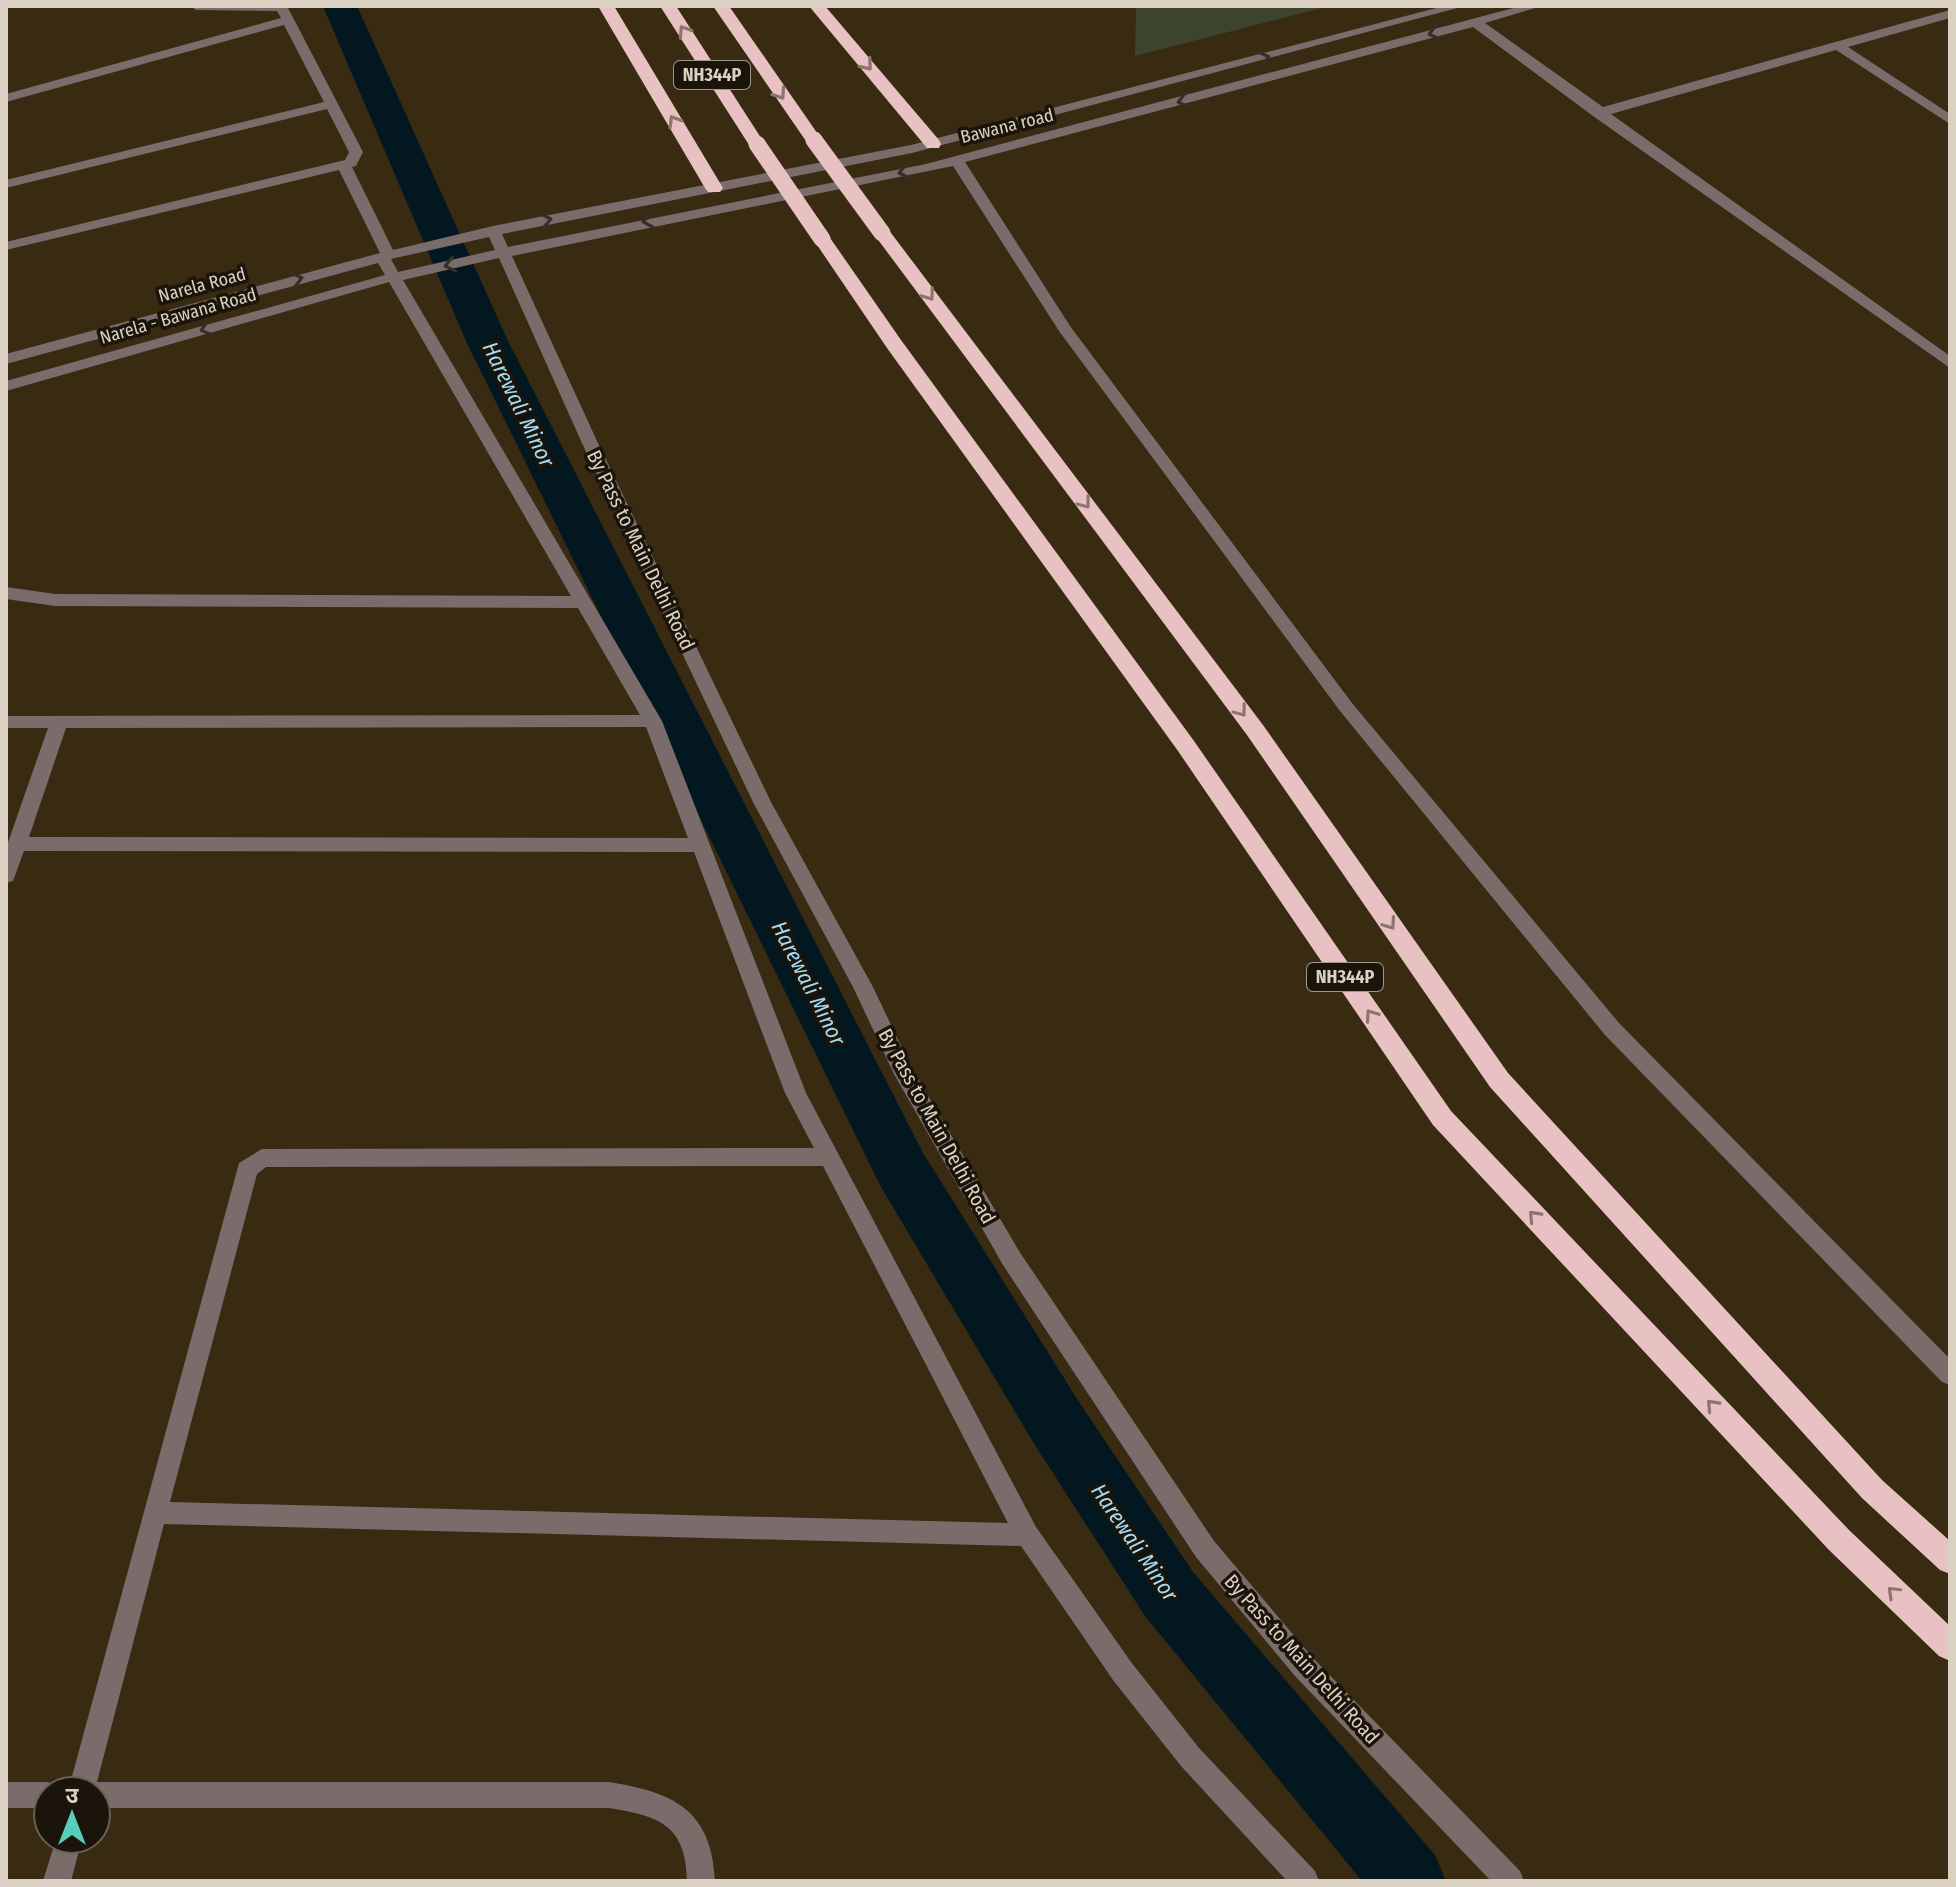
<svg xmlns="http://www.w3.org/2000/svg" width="1956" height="1887" font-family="'Fira Sans Condensed','Noto Sans Devanagari',sans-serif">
<rect width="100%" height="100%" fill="#392a12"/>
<!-- green -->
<path fill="#3c442e" d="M1136,6H1330L1135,56Z"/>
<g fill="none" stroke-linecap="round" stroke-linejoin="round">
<!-- canal -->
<path fill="#021720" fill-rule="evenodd" d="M323,6H357L508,341L923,1153L1079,1402L1193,1572L1435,1855L1446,1881H1362L1145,1616L1033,1442L881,1187L466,341Z"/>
<!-- minor -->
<path fill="#7b6c6c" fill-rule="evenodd" d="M190,6H287L363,152L356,166L352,167L393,250L493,226L911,145L1444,6H1465L912,153L502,234L508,247L926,164L1521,6H1542L1485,23L1603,107L1950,10V18L1848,47L1950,114V124L1836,50L1611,114L1950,356V368L1593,116L1473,27L965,162L1070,326L1352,703L1619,1023L1950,1359V1385L1942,1382L1605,1035L1340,711L1059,331L953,166L512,256L597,441L771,802L873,987L910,1065L1019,1251L1214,1541L1313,1658L1520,1871L1524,1881H1491L1295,1676L1196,1557L1003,1265L894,1074L853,987L753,802L581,441L499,258L403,280L662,721L806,1093L1036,1527L1131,1662L1199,1748L1315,1871L1319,1881H1287L1181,1766L1113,1680L1021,1546L164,1524L97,1782H609C672,1792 712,1809 715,1881H687C686,1824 658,1816 609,1808H96V1791H68L239,1163L262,1149L814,1148L785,1093L694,852L24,851L13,881L6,883V848L48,728H6V716L640,715L578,608L55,606L6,599V587L55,594L571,596L389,282L6,391V381L385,275L378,263L6,364V354L380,253L339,170L6,250V242L345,160L349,152L327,109L6,188V180L324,102L284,25L6,102V94L281,18L277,11L196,10ZM489,237L495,250L398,272L391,259ZM646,727L688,838L29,837L66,728ZM823,1166L1008,1523L170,1502L257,1174L266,1167Z
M6,1782H48L57,1786L60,1791H48V1808H6Z
M56,1839H82L71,1881H43Z"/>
<!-- highway -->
<path fill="#e8c2c2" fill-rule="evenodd" d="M598,6H614L723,188L720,192H708L705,188Z
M660,6H676L765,144L763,148H751Z
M713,6H729L822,140L820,144H808Z
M809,6H825L939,140L941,144L939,148H927Z
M882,228L888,229L1263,725L1508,1073L1882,1480L1950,1541V1574L1940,1570L1862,1498L1490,1087L1247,735L876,237L873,233L876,229Z
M822,234L828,235L901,340L1194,741L1451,1111L1849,1530L1950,1626V1661L1939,1656L1829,1550L1433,1125L1178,751L887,348L813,239Z"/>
<!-- highway-bridge -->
<path stroke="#e8c2c2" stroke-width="17" d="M814,140L882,233
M757,144L822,239"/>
</g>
<!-- one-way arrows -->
<defs><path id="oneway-chevron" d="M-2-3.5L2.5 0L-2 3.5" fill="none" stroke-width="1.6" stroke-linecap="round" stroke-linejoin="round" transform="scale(2)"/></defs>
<g stroke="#8c746f">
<use href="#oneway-chevron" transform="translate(684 31) rotate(-123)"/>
<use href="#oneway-chevron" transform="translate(867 65) rotate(50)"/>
<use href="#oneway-chevron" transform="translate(780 94) rotate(56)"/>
<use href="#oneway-chevron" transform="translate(674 121) rotate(-121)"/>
<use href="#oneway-chevron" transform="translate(929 295) rotate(54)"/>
<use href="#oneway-chevron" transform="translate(1085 503) rotate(53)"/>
<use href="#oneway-chevron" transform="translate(1241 711) rotate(53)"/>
<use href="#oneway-chevron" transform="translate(1390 924) rotate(55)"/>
<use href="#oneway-chevron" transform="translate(1371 1015) rotate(-125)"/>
<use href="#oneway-chevron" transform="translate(1534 1216) rotate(-133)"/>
<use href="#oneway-chevron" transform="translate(1712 1405) rotate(-133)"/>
<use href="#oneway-chevron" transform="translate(1893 1592) rotate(-136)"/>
</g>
<g stroke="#382e27">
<use href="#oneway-chevron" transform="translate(1434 33) rotate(165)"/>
<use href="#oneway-chevron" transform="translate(1264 58) rotate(-15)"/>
<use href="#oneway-chevron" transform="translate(1183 101) rotate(165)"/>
<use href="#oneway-chevron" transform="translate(904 172) rotate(168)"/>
<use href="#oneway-chevron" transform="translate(546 220) rotate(-11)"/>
<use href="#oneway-chevron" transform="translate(648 221) rotate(170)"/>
<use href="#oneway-chevron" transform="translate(450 265) rotate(167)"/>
<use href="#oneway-chevron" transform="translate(297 279) rotate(-15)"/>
<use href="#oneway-chevron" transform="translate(206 329) rotate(164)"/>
</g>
<g text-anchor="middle" stroke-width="7" stroke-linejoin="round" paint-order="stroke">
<!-- shield labels -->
<g fill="#1b140a" stroke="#a1988c" stroke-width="2">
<rect x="674" y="61" width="76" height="28" rx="6"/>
<rect x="1307" y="963" width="76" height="28" rx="6"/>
</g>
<g font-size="18" font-weight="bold" fill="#dbd1c3">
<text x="712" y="81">NH344P</text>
<text x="1345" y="983">NH344P</text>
</g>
<!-- far-street labels -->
<g font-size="18" fill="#dbd1c3" stroke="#1b140a">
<text transform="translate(1007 126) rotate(-14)" y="6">Bawana road</text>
<text transform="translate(202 285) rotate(-15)" y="6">Narela Road</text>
<text transform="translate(178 316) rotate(-16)" y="6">Narela - Bawana Road</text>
</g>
<!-- street labels -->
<g font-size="20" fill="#dbd1c3" stroke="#1b140a">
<text transform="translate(641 550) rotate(64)" y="7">By Pass to Main Delhi Road</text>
<text transform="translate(937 1126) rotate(61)" y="7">By Pass to Main Delhi Road</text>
<text transform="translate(1302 1659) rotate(48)" y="7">By Pass to Main Delhi Road</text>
</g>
<!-- water labels -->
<g font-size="22" font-style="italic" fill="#a2ddf7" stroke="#1b140a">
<text transform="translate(519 404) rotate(64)" y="8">Harewali Minor</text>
<text transform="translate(809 983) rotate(63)" y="8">Harewali Minor</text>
<text transform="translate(1135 1542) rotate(56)" y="8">Harewali Minor</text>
</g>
</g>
<!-- border -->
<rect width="1956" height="1887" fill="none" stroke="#dbd1c3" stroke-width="16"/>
<!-- north arrow -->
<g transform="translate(72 1815)"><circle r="38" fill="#1b140a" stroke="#686054" stroke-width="2"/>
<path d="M0-6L14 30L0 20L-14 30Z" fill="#5acebd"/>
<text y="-12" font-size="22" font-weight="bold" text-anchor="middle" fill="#dbd1c3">उ</text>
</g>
</svg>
